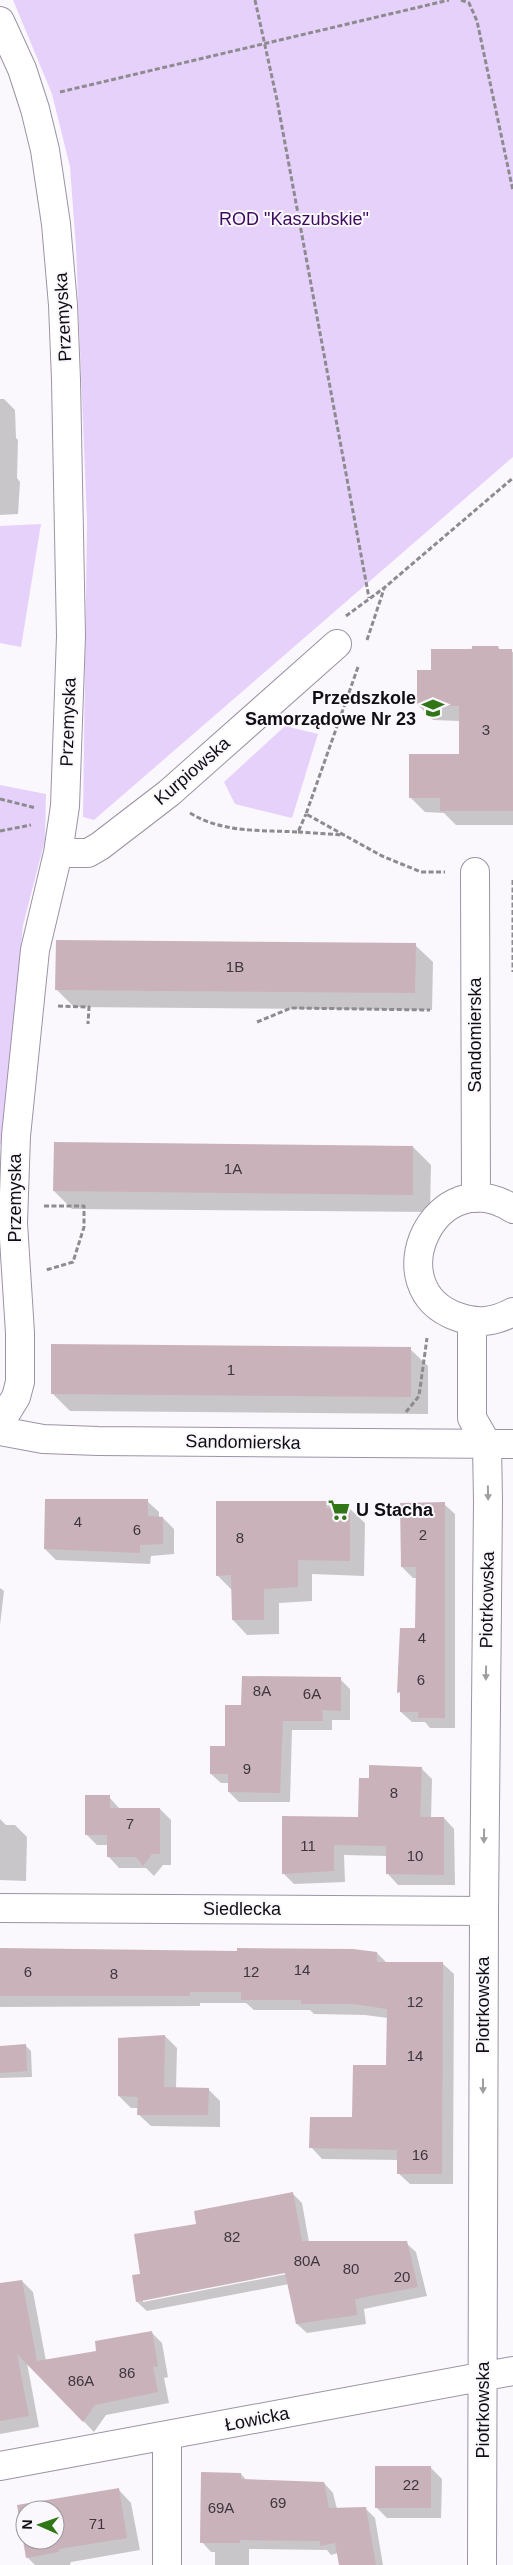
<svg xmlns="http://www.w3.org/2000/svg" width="513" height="2565" font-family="Arial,sans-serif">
<rect width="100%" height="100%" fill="#faf8fc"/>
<!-- green -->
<path fill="#e6d1fb" d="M13,0H513V457L94,820L83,817L87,522L76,248L70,167L52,94Z
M41,524L21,647L0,643V526Z
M285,726L318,734L292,818L235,804L224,782Z
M0,785L46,794L45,840L23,925L3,1143L0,1145Z"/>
<!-- shadow -->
<path fill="#0003" fill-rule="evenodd" d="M0,399H4L15,410L16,438L18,440L17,478L20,482L18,514L0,515Z
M498,648L501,650L513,652V825H456L444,813L425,812L410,797L460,756V721L433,720L418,705L432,671L433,650Z
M415,945L433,962L432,1010L74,1007L56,989Z
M413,1147L431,1165L430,1212L72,1209L54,1191Z
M410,1349L428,1366V1414L70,1411L52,1393Z
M147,1501L159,1512V1518H163L174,1529V1554L151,1556L150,1564L56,1560L45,1549Z
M326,1502L333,1509H350L365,1523L364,1576L312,1574V1601L279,1603V1634L247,1635L233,1620L232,1590L217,1575Z
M444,1504L455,1514V1728H430L425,1722H412L401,1712L398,1667L416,1629L417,1578H413L402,1567Z
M0,1588L4,1591L0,1625Z
M340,1679L350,1689V1720H332V1730H292L290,1802H239L229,1792V1783H221L211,1774L226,1747L243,1706Z
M421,1768L432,1779L431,1818H444L454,1829L455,1885H398L388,1874V1856L344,1855L345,1882L294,1884L283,1873L359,1818L370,1780Z
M109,1797L120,1809H160L171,1820V1865H163L154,1876L146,1868H119L108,1856V1845H97L86,1834Z
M0,1819L6,1825H15L27,1837L26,1881L0,1880Z
M0,1950L377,1953L387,1963H442L454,1974L453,2184H410L398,2173L399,2160L322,2159L311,2147L354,2118L387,2067L388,2018L365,2015L314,2014L310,2010H254L246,2003H200V2006L0,2007Z
M165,2036L177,2048L176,2088L208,2089L220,2101V2127L151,2126L138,2114L139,2108H131L119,2096Z
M25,2045L31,2051L32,2077L0,2078V2047Z
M293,2194L302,2203L309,2242L406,2243L416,2252L427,2296L364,2309L366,2324L307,2333L297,2324L289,2284L147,2311L137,2302L141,2275L198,2226ZM291,2271L292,2273L143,2302V2299Z
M22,2281L33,2292L46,2361L97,2352L151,2332L162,2343L168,2377L164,2378L169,2403L106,2415L94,2432L27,2363L39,2427L0,2434V2284Z
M431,2468L442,2479L441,2518H387L376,2507Z
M241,2474L247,2481L324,2483L333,2493L337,2509H366L375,2518L383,2565H340L338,2553L331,2555L327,2550L249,2549V2565H215V2552H211L202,2542Z
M118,2489L131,2503L140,2550L71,2562L70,2565H35L27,2557L19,2506ZM25,2510H55V2540H25Z"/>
<!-- building -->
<path fill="#cab2ba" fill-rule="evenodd" d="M472,646H498L499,649H512L513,811H440V798H409V754H459V706L417,705V670H431V649H472Z
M56,940L416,943L415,993L55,990Z
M54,1142L413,1146V1195L53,1191Z
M51,1344L411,1347V1397L51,1394Z
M45,1499H148V1516L163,1517V1544L140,1545V1553L44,1549Z
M216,1501H327L326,1508L350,1507V1561L298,1560V1587L264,1589V1620H232L231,1575L216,1576Z
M445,1502V1718H418V1712H400V1692L397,1693L400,1628H415L416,1567H401L400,1503Z
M242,1676L341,1677V1711L322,1710L323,1721H283L280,1793L228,1792V1774H210V1746H225V1705H241Z
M369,1765L422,1767L420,1817H444V1875L386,1874V1846L334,1845V1871L282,1874V1816L358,1817L359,1778H369Z
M85,1795H110V1808H160V1854H152L143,1866L136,1857H107V1835H85Z
M0,1948L237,1951V1948L353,1949L377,1952V1962H443L442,2174H397V2150L309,2148L310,2117H352L353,2065H386L387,2009L353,2004H301V2000H241V1992H190V1996H0Z
M165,2035L164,2087L209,2088L208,2115H137L138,2097L118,2096V2038Z
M26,2044L27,2071L0,2073V2046Z
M293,2192L302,2241H407L418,2287L355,2299L357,2315L296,2324L285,2273L136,2302L132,2275L140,2274L134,2234L196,2224L194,2211Z
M22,2280L37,2361L96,2351L95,2341L152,2331L158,2366L153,2367L158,2392L95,2405L83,2422L17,2354L29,2416L0,2421V2283Z
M375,2466H431V2508H375Z
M201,2472L241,2473V2479L324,2482L329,2508L366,2507L376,2565H339L335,2543L320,2546V2541L240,2540V2543H200Z
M119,2488L127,2538L59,2549V2552L26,2558L17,2505ZM25,2510H55V2540H25Z"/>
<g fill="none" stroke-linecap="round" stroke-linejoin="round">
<!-- minor casing -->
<g stroke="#9c93a6" stroke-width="30">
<path id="minor" d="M0,21L22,69L35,109L45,150L56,224L63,305L66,380L71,636L65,806L58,853L35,950L16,1136L13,1223L20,1333V1382L16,1397L0,1423
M58,853H88L100,846L169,793L337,644
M475,872L476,1198
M513,1209C436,1159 375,1288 458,1317C478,1324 494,1322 513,1312
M472,1322V1418L487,1444L488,1502L484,1911L482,2565
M0,1431L43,1439L98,1441L513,1444
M0,1908L484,1911
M0,2466L513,2371
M167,2565V2436"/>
</g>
<!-- path -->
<path stroke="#8d8b90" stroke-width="3" stroke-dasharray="5 2.5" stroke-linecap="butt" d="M255,0L277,100L369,598
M461,0L469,3L477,21L513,191
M60,92L449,0
M346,616L384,588L513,478
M367,640L384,589
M358,667L306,814L382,856L421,872H445
M326,695L347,701
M0,799L36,808
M190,813C222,833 261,830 298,832L306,814
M0,831L31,825
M298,832L345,835
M513,880V972
M58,1006L89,1007L88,1024
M257,1022L291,1008L430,1010
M44,1206H84V1227L73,1262L46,1270
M406,1412L419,1396L427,1338"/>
<!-- minor -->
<use href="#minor" stroke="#fff" stroke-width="28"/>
</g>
<!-- one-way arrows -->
<defs><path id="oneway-solid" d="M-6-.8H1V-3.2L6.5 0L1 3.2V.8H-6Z" transform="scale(1.25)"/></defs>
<g fill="#9f9ea1">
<use href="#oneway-solid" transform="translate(488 1493) rotate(89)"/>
<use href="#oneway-solid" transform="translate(486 1673) rotate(91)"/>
<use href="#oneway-solid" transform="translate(484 1836) rotate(91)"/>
<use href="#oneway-solid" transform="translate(483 2086) rotate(90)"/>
</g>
<!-- icons -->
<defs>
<g id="school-bare" transform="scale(1.725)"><path d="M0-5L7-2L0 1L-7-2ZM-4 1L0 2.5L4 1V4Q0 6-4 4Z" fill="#307516" stroke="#faf8fc" stroke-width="2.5" paint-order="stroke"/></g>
<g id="supermarket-bare" transform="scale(1.725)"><path d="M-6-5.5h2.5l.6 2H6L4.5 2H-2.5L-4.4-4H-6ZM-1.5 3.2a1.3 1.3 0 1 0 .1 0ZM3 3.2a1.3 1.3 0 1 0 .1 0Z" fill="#307516" stroke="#faf8fc" stroke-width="2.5" paint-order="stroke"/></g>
</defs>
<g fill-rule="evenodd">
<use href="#school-bare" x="433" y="708"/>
<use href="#supermarket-bare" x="339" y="1510"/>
</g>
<g text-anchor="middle" stroke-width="4" stroke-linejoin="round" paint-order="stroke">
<!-- number labels -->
<g font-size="15" fill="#3e363e">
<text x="486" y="735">3</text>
<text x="235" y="972">1B</text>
<text x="233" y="1174">1A</text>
<text x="231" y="1375">1</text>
<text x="78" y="1527">4</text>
<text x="137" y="1535">6</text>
<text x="423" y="1540">2</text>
<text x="240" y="1543">8</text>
<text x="422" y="1643">4</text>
<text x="421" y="1685">6</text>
<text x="262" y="1696">8A</text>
<text x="312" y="1699">6A</text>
<text x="247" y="1774">9</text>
<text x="394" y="1798">8</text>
<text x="130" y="1829">7</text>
<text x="308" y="1851">11</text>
<text x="415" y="1861">10</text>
<text x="302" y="1975">14</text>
<text x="28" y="1977">6</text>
<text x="251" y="1977">12</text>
<text x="114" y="1979">8</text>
<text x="415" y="2007">12</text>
<text x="415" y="2061">14</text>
<text x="420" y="2160">16</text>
<text x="232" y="2242">82</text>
<text x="307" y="2266">80A</text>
<text x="351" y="2274">80</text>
<text x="402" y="2282">20</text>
<text x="127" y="2378">86</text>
<text x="81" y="2386">86A</text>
<text x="411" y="2490">22</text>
<text x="278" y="2508">69</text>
<text x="221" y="2513">69A</text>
<text x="97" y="2529">71</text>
</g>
<!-- park labels -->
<g font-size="18" fill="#3e0a5f" stroke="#faf8fc">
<text x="294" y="225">ROD "Kaszubskie"</text>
</g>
<!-- street labels -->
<g font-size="18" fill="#100d14" stroke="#faf8fc">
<text transform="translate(63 317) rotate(-93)" y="6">Przemyska</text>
<text transform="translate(68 722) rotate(-88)" y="6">Przemyska</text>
<text transform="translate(192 771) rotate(-41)" y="6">Kurpiowska</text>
<text transform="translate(475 1035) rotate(-90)" y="6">Sandomierska</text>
<text transform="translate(15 1198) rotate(-90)" y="6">Przemyska</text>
<text transform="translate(243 1442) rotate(1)" y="6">Sandomierska</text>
<text transform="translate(487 1600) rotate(-89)" y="6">Piotrkowska</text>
<text x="242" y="1915">Siedlecka</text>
<text transform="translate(483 2005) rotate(-90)" y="6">Piotrkowska</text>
<text transform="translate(483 2410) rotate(-90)" y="6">Piotrkowska</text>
<text transform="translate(257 2419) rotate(-11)" y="6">Łowicka</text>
</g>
<!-- poi labels -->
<g font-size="18" font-weight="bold" fill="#100d14" stroke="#faf8fc" text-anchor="end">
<text x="416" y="704">Przedszkole<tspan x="416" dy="21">Samorządowe Nr 23</tspan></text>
<text x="356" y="1516" text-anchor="start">U Stacha</text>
</g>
</g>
<!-- north arrow -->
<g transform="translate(40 2525) rotate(272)"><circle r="24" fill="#faf8fc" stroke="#9c9a9f"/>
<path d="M0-4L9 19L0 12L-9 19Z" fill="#307516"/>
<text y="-8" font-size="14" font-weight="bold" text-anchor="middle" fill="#100d14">N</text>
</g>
</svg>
